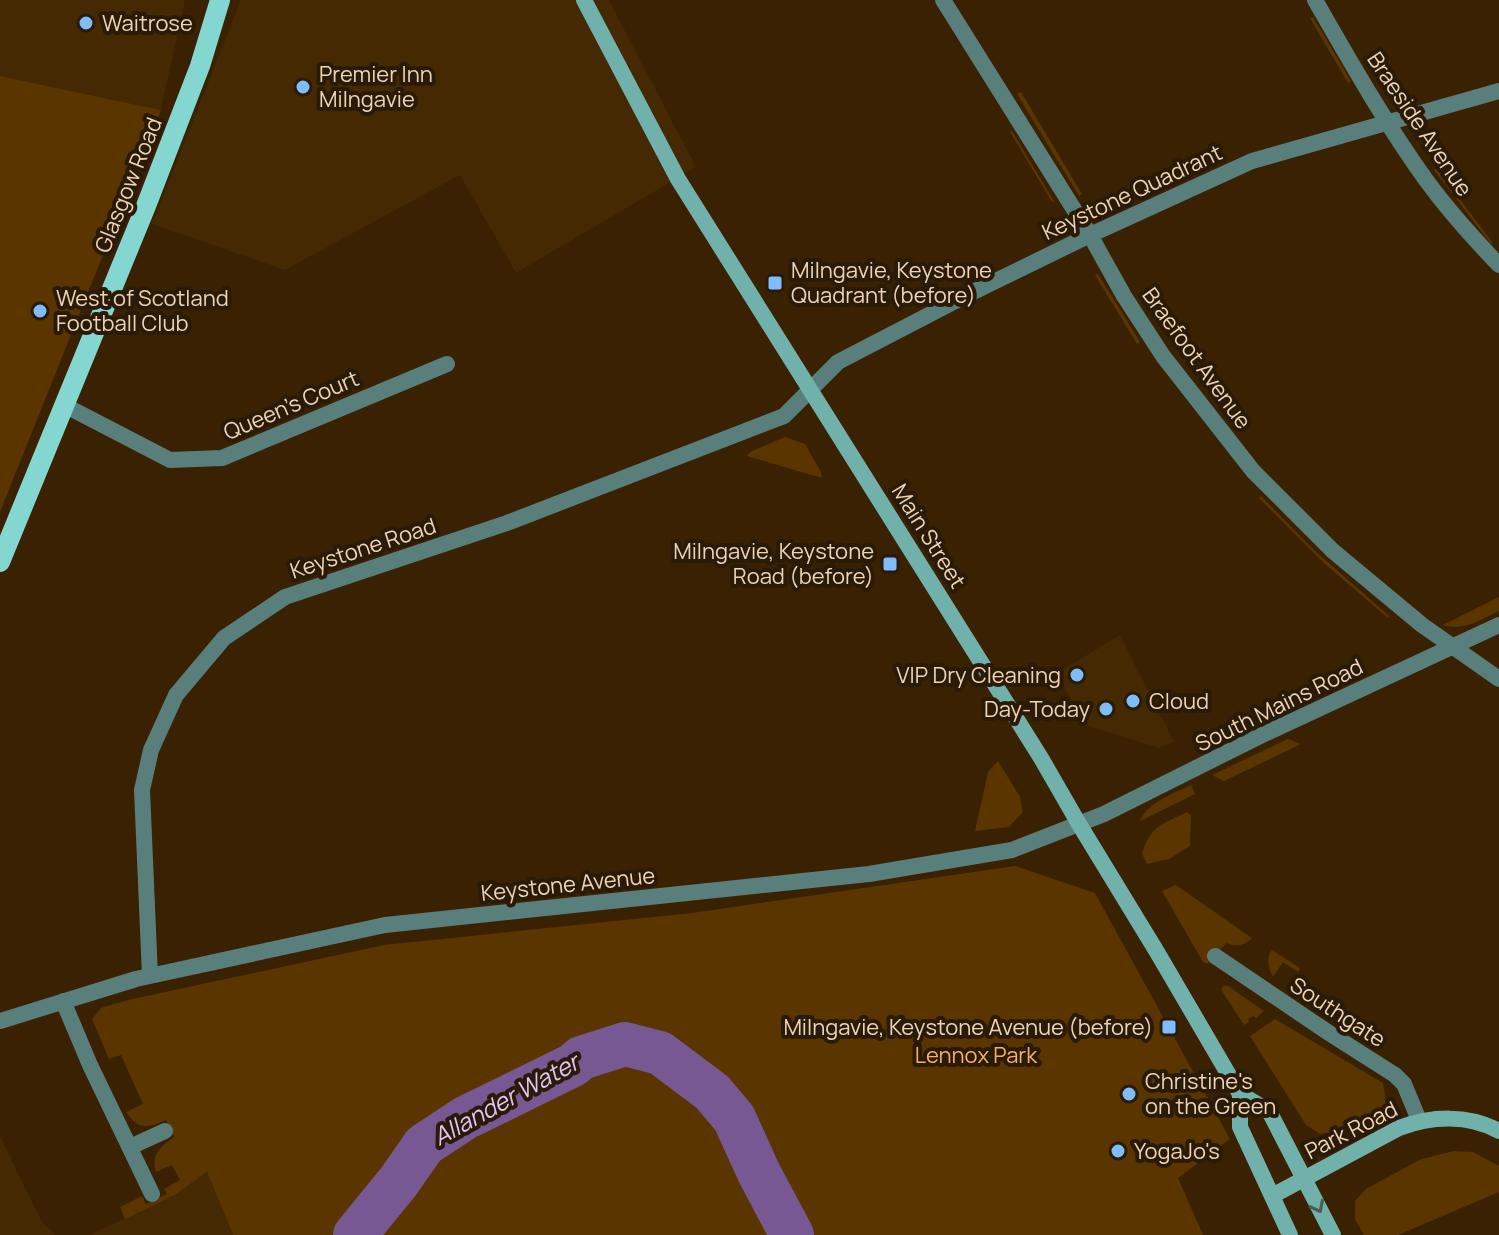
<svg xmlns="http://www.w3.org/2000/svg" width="1499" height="1235" font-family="Manrope,sans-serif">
<rect width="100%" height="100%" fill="#3a2101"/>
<!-- built -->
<path fill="#442903" d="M0,0H185L161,110L0,76Z
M241,0H609L696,167L516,273L460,175L285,270L152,224Z
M1120,635L1174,742L1159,748L1085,725L1057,673Z
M0,1136L42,1222L56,1235H0Z
M207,1172L233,1235H89L175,1195Z"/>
<!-- green -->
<path fill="#5a3500" d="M1313,17L1351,81L1348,83L1310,18Z
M0,76L161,110L0,512Z
M1021,92L1082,194L1079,196L1017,94Z
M1012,131L1054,201L1052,202L1010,132Z
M1436,168L1493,243L1491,244L1434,170Z
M1098,274L1140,342L1137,344L1095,275Z
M785,437L805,444L821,472L822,478L747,456L750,452Z
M1261,496L1314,550L1389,616L1388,618L1325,564L1259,498Z
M1499,597V611C1479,620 1466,631 1443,625Z
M1288,739L1301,744L1224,781L1212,775Z
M998,761L1020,797L1023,812L1009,827L975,831L988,772Z
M1191,785L1195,794L1140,821C1149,801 1173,794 1191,785Z
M1187,812L1191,815L1190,846L1169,859L1147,864L1142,854C1150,826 1162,824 1187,812Z
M1015,866L1095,893L1230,1139L1178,1178L1203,1235H233L207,1172L175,1195L125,1219L120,1207L142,1196L146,1204L167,1194L164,1189L180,1180L172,1165L156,1172C150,1155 161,1146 174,1137L166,1120C148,1128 139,1131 126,1112L143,1104L121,1055L109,1059L92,1019L101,1008L128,1000L384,945L692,913Z
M1176,885L1252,938C1244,946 1237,947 1226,943L1208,964L1203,962L1162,891Z
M1272,950L1300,968L1298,972L1283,962L1273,977C1269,969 1265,958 1272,950Z
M1224,986H1228L1264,1011L1256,1018L1253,1016L1248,1019L1249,1022L1244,1025L1222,991L1221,988Z
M1275,1019L1383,1083L1386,1103C1367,1119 1345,1130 1320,1134L1306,1125L1250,1036Z
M1453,1151L1473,1152L1499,1166V1192L1398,1235H1364L1355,1219V1201L1366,1189L1419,1160Z"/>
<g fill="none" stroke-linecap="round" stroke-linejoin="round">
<!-- river -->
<path stroke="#785892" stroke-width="44" d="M355,1235L399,1181L424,1145L465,1118L573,1065L581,1058L625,1044L660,1053L712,1092L734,1118L759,1173L792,1235"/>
<!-- street -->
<path stroke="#587f7b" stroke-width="16" d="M943,0L1090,235L1124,296L1163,356L1253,471L1333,551L1422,625L1499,679
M1315,0C1350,61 1385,123 1426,180C1448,210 1473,238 1499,265
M64,405L170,460L222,458L447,364
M1215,956L1329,1033L1395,1075L1404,1084L1419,1120
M150,976L142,790L151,750L176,695L224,638L285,597L507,523L784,416L838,362L969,294L1090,235L1252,161L1499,91
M63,1001L90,1065L152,1194
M0,1021L136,979L385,925L869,874L1012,850L1104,814L1258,737L1499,625
M130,1147L165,1131"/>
<!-- secondary -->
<path stroke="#71b1ab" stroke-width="16" d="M584,0L678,179L1041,758L1079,824L1157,952L1240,1094L1269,1111L1333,1235
M1240,1094V1127L1290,1235
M1272,1196L1399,1128C1431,1116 1468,1114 1499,1131"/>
<!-- primary -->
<path stroke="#83d7d0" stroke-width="20" d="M0,562L146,206L200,66L220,0"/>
</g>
<!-- one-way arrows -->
<defs><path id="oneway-chevron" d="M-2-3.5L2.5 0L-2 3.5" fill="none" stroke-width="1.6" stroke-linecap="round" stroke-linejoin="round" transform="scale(2)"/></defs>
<use stroke="#4a5e51" href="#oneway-chevron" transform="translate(1318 1207) rotate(63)"/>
<!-- markers -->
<g fill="#7fbdfa" stroke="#2a1a08" stroke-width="3">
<circle cx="86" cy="23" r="8"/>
<circle cx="303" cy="87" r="8"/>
<rect x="767" y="275" width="16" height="16" rx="4"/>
<circle cx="40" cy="311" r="8"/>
<rect x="882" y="556" width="16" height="16" rx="4"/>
<circle cx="1077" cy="675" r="8"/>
<circle cx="1133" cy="701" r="8"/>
<circle cx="1106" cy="709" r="8"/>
<rect x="1161" y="1019" width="16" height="16" rx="4"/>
<circle cx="1129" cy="1094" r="8"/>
<circle cx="1118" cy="1151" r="8"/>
</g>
<g text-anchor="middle" stroke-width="8" stroke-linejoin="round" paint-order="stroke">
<!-- poi labels -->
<g font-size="22" fill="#eed3b6" stroke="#2a1a08" text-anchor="start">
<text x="102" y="31">Waitrose</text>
<text x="319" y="82">Premier Inn<tspan x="319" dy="25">Milngavie</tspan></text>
<text x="791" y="278">Milngavie, Keystone<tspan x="791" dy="25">Quadrant (before)</tspan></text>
<text x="56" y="306">West of Scotland<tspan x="56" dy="25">Football Club</tspan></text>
<text x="874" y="559" text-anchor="end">Milngavie, Keystone<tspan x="874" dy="25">Road (before)</tspan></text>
<text x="1061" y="683" text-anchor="end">VIP Dry Cleaning</text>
<text x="1149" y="709">Cloud</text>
<text x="1090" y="717" text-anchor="end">Day-Today</text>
<text x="1153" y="1035" text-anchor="end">Milngavie, Keystone Avenue (before)</text>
<text x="1145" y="1089">Christine's<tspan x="1145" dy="25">on the Green</tspan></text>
<text x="1134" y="1159">YogaJo's</text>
</g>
<!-- street labels -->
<g font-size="22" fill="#eed3b6" stroke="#2a1a08">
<text transform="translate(1420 124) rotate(56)" y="8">Braeside Avenue</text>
<text transform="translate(128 185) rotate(-68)" y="8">Glasgow Road</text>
<text transform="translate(1132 192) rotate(-25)" y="8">Keystone Quadrant</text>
<text transform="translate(1197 358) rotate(54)" y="8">Braefoot Avenue</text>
<text transform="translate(291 405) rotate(-23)" y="8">Queen's Court</text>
<text transform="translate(929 536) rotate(58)" y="8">Main Street</text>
<text transform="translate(363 548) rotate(-18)" y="8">Keystone Road</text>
<text transform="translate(1279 705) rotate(-26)" y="8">South Mains Road</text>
<text transform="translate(568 884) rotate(-6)" y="8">Keystone Avenue</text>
<text transform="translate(1338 1012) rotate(33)" y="8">Southgate</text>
<text transform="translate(1351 1130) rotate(-27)" y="8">Park Road</text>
</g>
<!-- park labels -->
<g font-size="22" fill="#f7b160" stroke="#2a1a08">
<text x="976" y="1063">Lennox Park</text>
</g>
<!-- water labels -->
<g font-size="24" font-style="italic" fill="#e0c4f8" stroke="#2a1a08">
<text transform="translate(506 1100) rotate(-29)" y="8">Allander Water</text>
</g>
</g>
</svg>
